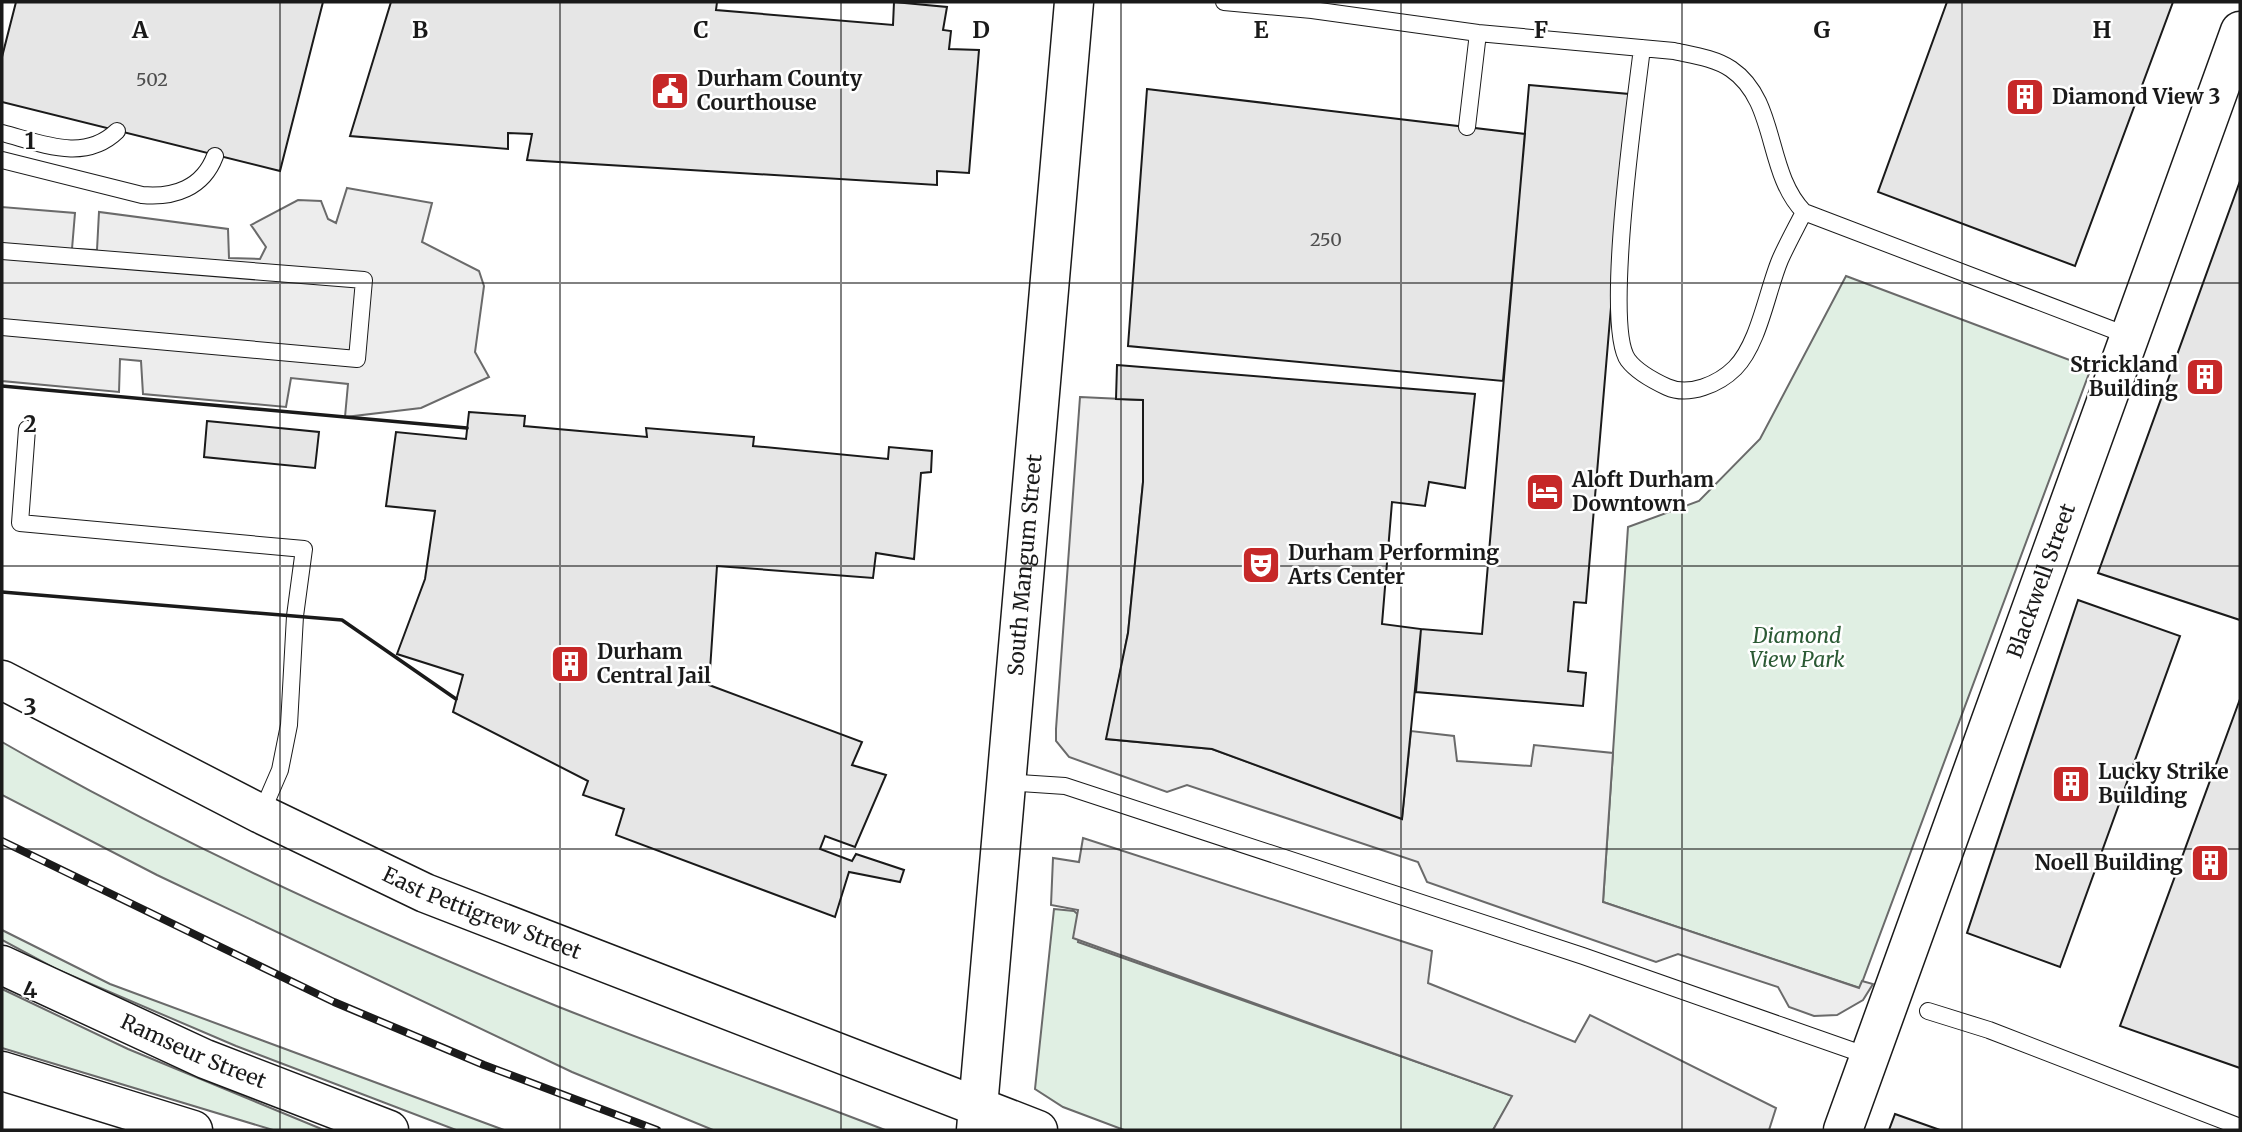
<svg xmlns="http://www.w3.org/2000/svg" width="2242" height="1132" font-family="Merriweather,serif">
<rect width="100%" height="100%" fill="#fff"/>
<!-- green -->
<path fill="#e0efe3" stroke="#6a6a6a" stroke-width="2" d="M1846,276L2091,368L1860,988L1603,902L1628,527L1699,501L1760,439Z
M2,742C180,844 368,930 559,1007C667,1050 777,1088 885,1130H713L572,1072L157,875L2,795Z
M1054,909L1074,911L1083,919L1078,942L1513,1096L1493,1130H1124L1063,1107L1035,1089Z
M2,930L110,984L504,1130H456L236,1046L56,969L2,940Z
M2,989L128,1049L324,1130H273L2,1048Z"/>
<!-- parking -->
<path fill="#ededed" stroke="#6a6a6a" stroke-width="2" d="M347,188L432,203L422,242L479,271L484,286L475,352L489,377L421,408L345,417L348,384L291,378L286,407L143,394L141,361L120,359L119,392L2,381V207L75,213L72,249L97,250L99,212L228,229L229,258L260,259L266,247L251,225L298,200L321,201L328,219L336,223Z
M1080,397L1143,400V482L1128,633L1107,739L1212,749L1402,818L1411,731L1454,736L1457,761L1531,766L1534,745L1613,753L1603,902L1859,988L1862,981L1873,984L1863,1000L1837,1015L1814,1016L1789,1007L1778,987L1678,954L1656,962L1427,882L1418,862L1187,785L1167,792L1069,757L1056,741V729Z
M1083,838L1432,951L1428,983L1575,1042L1590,1015L1776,1108L1769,1130H1493L1512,1096L1073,938L1078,910L1051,905L1053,858L1079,862Z"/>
<!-- building -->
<path fill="#e6e6e6" stroke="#1a1a1a" stroke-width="2" d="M16,2H323L280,171L2,102V57Z
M391,2H717L716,10L893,25L894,2L947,7L943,30L951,31L949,49L979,50L969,173L937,171V185L527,160L532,134L508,133V149L350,136Z
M1947,2H2173L2075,266L1878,192Z
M1529,85L1629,94L1586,603L1574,602L1568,671L1586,673L1583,706L1416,692L1421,629L1482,634Z
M1147,89L1525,134L1503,381L1128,346Z
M2240,181V620L2098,573Z
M1117,365L1475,394L1465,488L1429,482L1425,506L1392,502L1382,624L1421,629L1402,819L1212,749L1106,739L1128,633L1143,482V400L1116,399Z
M469,412L525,416L524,426L647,437L646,428L754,437L753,446L888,459L889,447L932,451L931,472L921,473L914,559L876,553L873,578L717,566L709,685L862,742L852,765L886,775L855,847L825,836L820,849L852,861L856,854L904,870L900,882L849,872L835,917L616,835L624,809L583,795L588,781L453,712L463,675L397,654L425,579L435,511L386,506L396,432L466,439Z
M207,421L319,432L315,468L204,457Z
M2078,600L2180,636L2060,967L1967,933Z
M2240,699V1068L2120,1026Z
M1895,1114L1940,1130H1889Z"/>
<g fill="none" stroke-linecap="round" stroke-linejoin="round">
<!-- service casing -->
<g stroke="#1a1a1a" stroke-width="18">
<path id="service" d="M1224,2L1312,10L1478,33L1674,51C1692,55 1715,58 1731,69C1778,101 1765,172 1804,212L2129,336
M1642,48C1636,99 1603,326 1628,360C1637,372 1654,381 1667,387C1689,397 1719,384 1735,368C1759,344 1767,291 1780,260C1787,244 1796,228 1804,212
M1467,127L1478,33
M2,133C41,143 84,163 117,131
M2,160L142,195C174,198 203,188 215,156
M2,251L364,280L357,359L2,327
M27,429L20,523L304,549L295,616L289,725L280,770L261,814
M1005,782L1065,786L1583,956L1868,1056
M1928,1011L1989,1030L2240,1127"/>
</g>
<!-- tertiary casing -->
<g stroke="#1a1a1a" stroke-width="41">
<g id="tertiary">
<path id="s1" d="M2,680L261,814L425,893L1038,1130"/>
<path id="s2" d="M2,965L205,1059L389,1130"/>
<path id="s3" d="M1843,1130L2240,31"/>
</g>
</g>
<!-- primary casing -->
<g stroke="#1a1a1a" stroke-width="41">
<g id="primary">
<path d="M2,1071L193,1130"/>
<path id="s4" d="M976,1130L1074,2"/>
</g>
</g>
<!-- service -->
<use href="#service" stroke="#fff" stroke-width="16"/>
<!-- tertiary -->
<use href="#tertiary" stroke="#fff" stroke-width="38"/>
<!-- primary -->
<use href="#primary" stroke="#fff" stroke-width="38"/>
<!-- rail casing -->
<g stroke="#1a1a1a" stroke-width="8">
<path id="rail" d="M2,841L334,1002L484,1065L657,1130"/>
</g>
<!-- rail -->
<use href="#rail" stroke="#fff" stroke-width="5" stroke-dasharray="16" stroke-linecap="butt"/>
<!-- wall -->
<path stroke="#1a1a1a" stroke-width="3.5" d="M2,386L467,428
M2,592L342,620L456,699"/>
</g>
<!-- grid -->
<path fill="none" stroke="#1a1a1a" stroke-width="2" stroke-opacity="0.55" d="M280,2V1130M560,2V1130M841,2V1130M1121,2V1130M1401,2V1130M1682,2V1130M1962,2V1130M2,283H2240M2,566H2240M2,849H2240"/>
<!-- icons -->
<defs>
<g id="civic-square" transform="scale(2.0125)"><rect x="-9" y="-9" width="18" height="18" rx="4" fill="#c62828" stroke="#fff"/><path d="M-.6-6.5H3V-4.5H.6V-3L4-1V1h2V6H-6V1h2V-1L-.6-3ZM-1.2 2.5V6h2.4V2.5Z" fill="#fff"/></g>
<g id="building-square" transform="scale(2.0125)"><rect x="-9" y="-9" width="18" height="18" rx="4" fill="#c62828" stroke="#fff"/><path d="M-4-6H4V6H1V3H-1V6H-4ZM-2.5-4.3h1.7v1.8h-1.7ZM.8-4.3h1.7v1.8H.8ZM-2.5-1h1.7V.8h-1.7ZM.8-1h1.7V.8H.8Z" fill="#fff"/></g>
<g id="hotel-square" transform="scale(2.0125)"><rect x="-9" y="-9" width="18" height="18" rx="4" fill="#c62828" stroke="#fff"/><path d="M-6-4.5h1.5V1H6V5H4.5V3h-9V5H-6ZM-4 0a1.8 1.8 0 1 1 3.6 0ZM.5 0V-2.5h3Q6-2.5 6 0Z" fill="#fff"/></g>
<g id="theatre-square" transform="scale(2.0125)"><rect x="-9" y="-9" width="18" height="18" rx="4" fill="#c62828" stroke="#fff"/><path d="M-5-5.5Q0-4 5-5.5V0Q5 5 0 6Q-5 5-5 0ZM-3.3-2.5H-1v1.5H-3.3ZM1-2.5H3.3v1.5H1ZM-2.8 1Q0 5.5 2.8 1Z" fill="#fff"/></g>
</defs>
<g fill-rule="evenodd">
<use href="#civic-square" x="670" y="91"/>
<use href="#building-square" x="2025" y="97"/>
<use href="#building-square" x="2205" y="377"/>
<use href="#hotel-square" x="1545" y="492"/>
<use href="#theatre-square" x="1261" y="565"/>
<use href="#building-square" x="570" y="664"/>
<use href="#building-square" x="2071" y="784"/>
<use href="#building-square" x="2210" y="863"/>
</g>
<g text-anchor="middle" stroke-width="5" stroke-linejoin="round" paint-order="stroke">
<!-- number labels -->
<g font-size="18" fill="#4d4d4d">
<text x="152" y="86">502</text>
<text x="1326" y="246">250</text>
</g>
<!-- poi labels -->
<g font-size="21" font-weight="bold" fill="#1a1a1a" stroke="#fff" text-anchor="start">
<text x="697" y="86">Durham County<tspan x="697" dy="24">Courthouse</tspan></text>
<text x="2052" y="104">Diamond View 3</text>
<text x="2178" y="372" text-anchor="end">Strickland<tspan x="2178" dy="24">Building</tspan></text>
<text x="1572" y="487">Aloft Durham<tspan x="1572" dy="24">Downtown</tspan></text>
<text x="1288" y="560">Durham Performing<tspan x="1288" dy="24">Arts Center</tspan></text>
<text x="597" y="659">Durham<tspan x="597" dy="24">Central Jail</tspan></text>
<text x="2098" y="779">Lucky Strike<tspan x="2098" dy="24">Building</tspan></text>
<text x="2183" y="870" text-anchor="end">Noell Building</text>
</g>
<!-- street labels -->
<g font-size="21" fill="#1a1a1a" stroke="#fff">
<text dy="7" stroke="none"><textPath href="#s4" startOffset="567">South Mangum Street</textPath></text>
<text dy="7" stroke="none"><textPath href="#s3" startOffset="584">Blackwell Street</textPath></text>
<text dy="7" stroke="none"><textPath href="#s1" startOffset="534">East Pettigrew Street</textPath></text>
<text dy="7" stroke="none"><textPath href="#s2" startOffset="210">Ramseur Street</textPath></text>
</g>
<!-- park labels -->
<g font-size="21" font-style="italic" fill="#2b5a34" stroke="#fff">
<text x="1797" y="643">Diamond<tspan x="1797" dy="24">View Park</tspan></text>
</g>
</g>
<g font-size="23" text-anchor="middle" font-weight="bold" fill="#1a1a1a" stroke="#fff" stroke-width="5" stroke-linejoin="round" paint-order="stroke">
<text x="140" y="38">A</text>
<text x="420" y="38">B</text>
<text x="701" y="38">C</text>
<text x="981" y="38">D</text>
<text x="1261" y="38">E</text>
<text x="1541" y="38">F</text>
<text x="1822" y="38">G</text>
<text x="2102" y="38">H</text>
<text x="30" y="149">1</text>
<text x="30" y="432">2</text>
<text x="30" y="715">3</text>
<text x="30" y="998">4</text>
</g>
<!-- border -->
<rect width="2242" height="1132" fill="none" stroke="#1a1a1a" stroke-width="7"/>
</svg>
